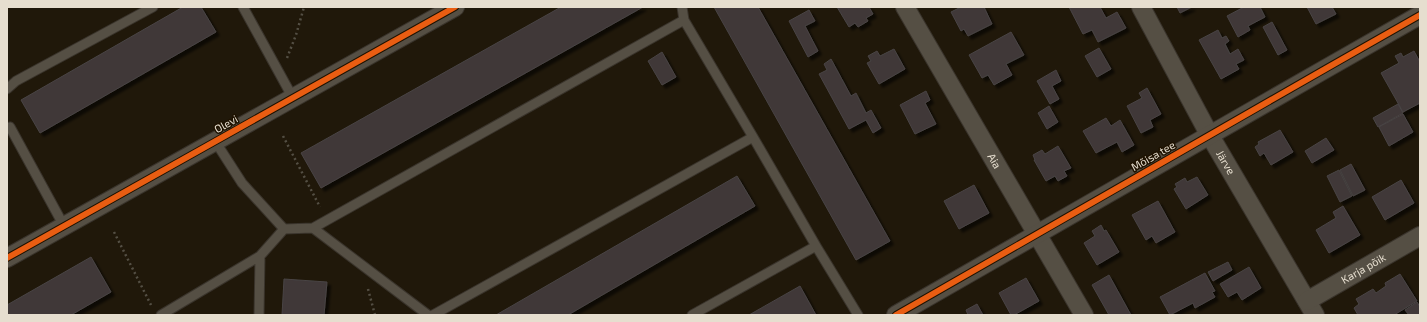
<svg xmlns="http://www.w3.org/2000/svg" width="1427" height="322" font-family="'Exo 2',sans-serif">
<defs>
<filter id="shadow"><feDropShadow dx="3.5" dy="3.5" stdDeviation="1" flood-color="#0009"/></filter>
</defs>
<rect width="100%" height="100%" fill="#20180a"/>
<!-- building -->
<path fill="#3f3839" stroke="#494444" filter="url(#shadow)" d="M183,7H201L216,32L40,133L21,100Z
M561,7H643L321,188L301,153Z
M714,7H758L890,241L856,260Z
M837,7H869L873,14L866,18L868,21L858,27L855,23L849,27Z
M961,7H984L992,24L968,36L964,29L961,31L951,12Z
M1069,7H1100L1106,18L1117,12L1126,28L1098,42L1092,30L1083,34Z
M1177,7H1192L1180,13Z
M1244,7H1260L1265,17L1248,26L1250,30L1238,37L1227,16Z
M1307,7H1332L1336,14L1316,24Z
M809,10L815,21L805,26L818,51L808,57L789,21Z
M1272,22L1287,50L1278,55L1263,27Z
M1218,30L1222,38L1226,36L1229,41L1225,44L1230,54L1238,49L1244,60L1236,64L1239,69L1221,79L1199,40Z
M1011,32L1024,55L1006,64L1012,75L994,85L988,75L982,78L969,55Z
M1099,48L1111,69L1097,77L1085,56Z
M894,49L905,69L879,84L867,63L871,61L868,56L877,51L880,56Z
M1414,51L1420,62V103L1403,112L1381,73L1399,63L1395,56L1401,53L1403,57Z
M662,52L676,77L662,85L648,61Z
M831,59L851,96L856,93L866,113L871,110L881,128L873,133L866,120L849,129L819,74L827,70L824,64Z
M1056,70L1061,81L1052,86L1059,99L1050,104L1037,81Z
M1147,88L1161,114L1150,120L1153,127L1141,133L1127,106L1142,98L1139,93Z
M926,91L930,100L925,103L936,124L915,134L900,105Z
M1398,104L1403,113L1378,127L1373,118Z
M1049,106L1058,122L1047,129L1038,113Z
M1403,114L1413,132L1389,146L1379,127Z
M1106,118L1111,126L1120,120L1134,145L1122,152L1117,142L1096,153L1083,131Z
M1280,130L1293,152L1271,165L1264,153L1260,156L1255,147L1259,144L1258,142Z
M1326,138L1334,150L1312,163L1305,151Z
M1058,146L1071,168L1064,171L1067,176L1058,181L1055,176L1046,181L1034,160H1035L1033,155L1042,150L1045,154Z
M1351,164L1365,190L1353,196L1340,170Z
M1339,170L1352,196L1340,202L1327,176Z
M737,176L755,206L568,315H496Z
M1197,177L1208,195L1186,209L1174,189L1177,187L1175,184L1185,178L1187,182Z
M1401,180L1414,203L1385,220L1372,197Z
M974,185L989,213L959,229L944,201Z
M1158,201L1175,232L1156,243L1152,236L1146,240L1132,215Z
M1343,206L1360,235L1329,253L1316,230L1336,218L1333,212Z
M1101,225L1104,231L1106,230L1119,252L1097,265L1084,243L1095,236L1092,231Z
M91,257L111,292L71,315H7V305Z
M1228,262L1232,270L1213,281L1208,272Z
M1249,267L1261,288L1242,300L1237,292L1228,297L1220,284Z
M1205,273L1215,291L1212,292L1215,297L1195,308L1193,303L1170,315L1160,297Z
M1400,274L1417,301L1394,315H1358L1354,308L1359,304L1356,299L1373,289L1376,293L1386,286L1385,283Z
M1109,275L1131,315H1109L1092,285Z
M1026,278L1039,301L1014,315H1011L999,293Z
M284,279L327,282L324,315H282Z
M800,286L816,315H749Z
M1417,302L1420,307V315H1409L1405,310Z
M977,304L983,315H968L966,310Z"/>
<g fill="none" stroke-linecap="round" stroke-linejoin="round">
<!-- service casing -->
<g stroke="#3a342c" stroke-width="11">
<path id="service" d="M243,7L293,98
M682,7L684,20L753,137L816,246
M7,89L16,81L153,7
M7,129L10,127L64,226
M215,141L242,183L284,229L313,228L428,315
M313,228L684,20
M161,315L260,256
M259,315L260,256L284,229
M433,315L753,137
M692,315L816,246L858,315"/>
</g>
<!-- minor casing -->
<g stroke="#3a342c" stroke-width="20">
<g id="minor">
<path id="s1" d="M905,7L1084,315"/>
<path id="s2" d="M1141,7L1209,134L1315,315"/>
<path d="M7,258L455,7"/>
<path id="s3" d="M1307,301L1420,236"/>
<path d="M896,315C1072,216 1245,114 1420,15"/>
</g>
</g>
<!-- path -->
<path stroke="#544f44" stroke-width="2.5" stroke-dasharray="2 3" stroke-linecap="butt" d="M287,58L296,35L304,7
M283,136L320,207
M114,232L151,305
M368,289L375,315"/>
<!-- service -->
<use href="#service" stroke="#554f44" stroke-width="9"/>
<!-- minor -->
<use href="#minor" stroke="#554f44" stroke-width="18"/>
<!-- cycleway casing -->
<g stroke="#1e1200" stroke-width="8">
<path id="cycleway" d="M7,258L455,7
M896,315C1072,216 1245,114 1420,15"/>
</g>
<!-- cycleway -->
<use href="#cycleway" stroke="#e95d12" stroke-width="6"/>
</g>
<g text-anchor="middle" stroke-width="3" stroke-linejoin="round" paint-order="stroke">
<!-- street labels -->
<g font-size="11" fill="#e6decf" stroke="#1e1200">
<text transform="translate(226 124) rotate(-29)" y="4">Olevi</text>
<text transform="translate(1153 156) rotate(-30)" y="4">Mõisa tee</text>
<text dy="4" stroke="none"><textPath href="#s1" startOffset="178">Aia</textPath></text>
<text dy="4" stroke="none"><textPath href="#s2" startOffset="177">Järve</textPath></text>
<text dy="4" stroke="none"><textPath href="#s3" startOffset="65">Karja põik</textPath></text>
</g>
</g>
<!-- border -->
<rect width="1427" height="322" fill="none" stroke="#e6decf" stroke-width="16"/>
</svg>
